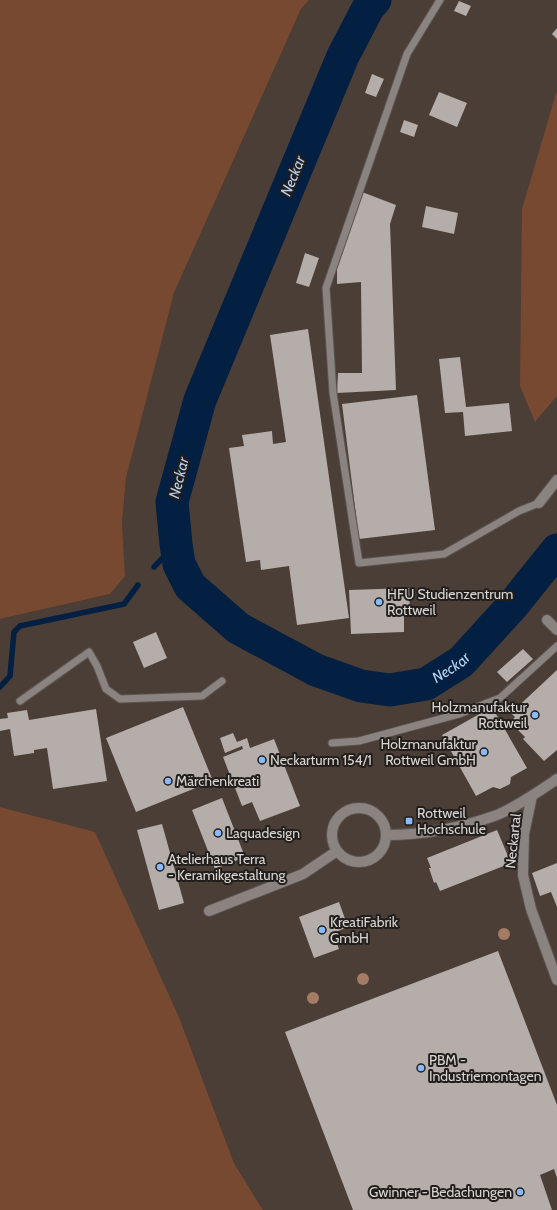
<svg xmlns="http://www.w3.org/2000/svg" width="557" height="1210" font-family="Cabin,sans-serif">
<rect width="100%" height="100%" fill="#3c3633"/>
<!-- built -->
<path fill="#4a3e37" d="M309,0H557V92L556,93L522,209L535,422L557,396V1210H263L234,1163L179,1017L95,833L0,807V619L110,594L122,524L126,478L174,293L301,9Z"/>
<!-- green -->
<path fill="#764930" d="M0,0H309L301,9L174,293L126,478L122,524L125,576L110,594L0,619Z
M557,92V396L535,422L520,386L522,209L556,93Z
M0,807L95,832L179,1017L234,1163L263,1210H0Z"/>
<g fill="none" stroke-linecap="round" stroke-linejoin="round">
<!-- stream -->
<path stroke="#031f41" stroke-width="5.5" d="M154,567L176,544
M0,687L10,676L14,632L20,626L124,604L138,585"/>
<!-- river -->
<path stroke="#031f41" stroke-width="33" id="s1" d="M375,0L368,8L343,56L200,400L172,502L176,544L179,564L190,586L238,628L316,670L361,686L390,690L426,684L461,662L513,605L557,550"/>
</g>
<!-- building -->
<path fill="#b4ada9" d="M459,1L471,6L466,16L454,11Z
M557,28V39L552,34Z
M372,74L384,79L376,97L365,93Z
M439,92L467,103L457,127L429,115Z
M404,120L418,125L414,137L400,132Z
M362,192L396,205L390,224L396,390L337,393L338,373H362L361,282L337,284V264Z
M426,206L458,213L454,234L422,227Z
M305,253L319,258L309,287L296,283Z
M308,329L349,618L297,625L289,566L261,570L260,560L246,562L229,448L244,446L242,435L272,431L273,444L286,442L270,335Z
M460,357L466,407L509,403L512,431L465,436L463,412L445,413L439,359Z
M417,395L435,530L359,539L342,404Z
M409,588L410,614H404V632L351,634L349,590Z
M156,632L167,658L144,668L133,642Z
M523,649L533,659L507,682L497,672Z
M557,670V750L544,761L523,739L525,737L510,722L515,717L511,713Z
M183,707L213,781L136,812L106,738Z
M492,707L527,768L511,777L510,784L500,789L493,787L476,796L442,735Z
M96,709L107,781L53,789L47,748L34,750V753L14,756L10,729L0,731V719L8,718L7,713L27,710L29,720Z
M233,733L237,742L247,738L250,748L274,739L300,806L260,821L252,802L242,806L223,757L243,749L242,746L225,753L220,738Z
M222,798L245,857L215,869L192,810Z
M162,824L184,903L159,910L137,830Z
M497,830L511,863L440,891L436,882L434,883L429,868H431L427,858Z
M557,863V907L551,892L540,896L532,873Z
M339,902L348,927L333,933L339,949L314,958L299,917Z
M498,951L557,1105V1178L554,1169L540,1175L552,1210H353L285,1032Z"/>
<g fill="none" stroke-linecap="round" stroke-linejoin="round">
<!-- lane casing -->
<g stroke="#5a5452" stroke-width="9">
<path id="lane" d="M440,0L407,54L326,288L333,393L359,563L444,554L519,511L539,503
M20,701L89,652L97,666L106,689L120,699L202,696L222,681
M332,743L359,741L459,714L500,698L557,646"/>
</g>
<!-- street casing -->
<g stroke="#5a5452" stroke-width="12">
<path id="street" d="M539,503L557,480
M547,620L557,630
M532,796L524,834L523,875L531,909L557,980
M332 835a27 27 0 1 1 54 0a27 27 0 1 1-54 0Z
M386,835C425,835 461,828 497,815C518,806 538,792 557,779
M209,911L303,874L337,851"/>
</g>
<!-- lane -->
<use href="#lane" stroke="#8a837f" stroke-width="7"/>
<!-- street -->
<use href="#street" stroke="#8a837f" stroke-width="10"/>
</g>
<!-- trees -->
<g fill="#a47b64">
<circle cx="504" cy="934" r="6"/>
<circle cx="363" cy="979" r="6"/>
<circle cx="313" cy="998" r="6"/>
</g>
<!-- markers -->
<g fill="#88bafc" stroke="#211e1c" stroke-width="1.5">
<circle cx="379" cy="602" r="4"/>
<circle cx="535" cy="715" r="4"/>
<circle cx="484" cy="752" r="4"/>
<circle cx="262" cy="760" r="4"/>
<circle cx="168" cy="781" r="4"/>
<rect x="405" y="817" width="8" height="8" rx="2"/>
<circle cx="218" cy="833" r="4"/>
<circle cx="160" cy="867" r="4"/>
<circle cx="322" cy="930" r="4"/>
<circle cx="421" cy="1068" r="4"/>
<circle cx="520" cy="1192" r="4"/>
</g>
<g text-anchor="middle" stroke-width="4" stroke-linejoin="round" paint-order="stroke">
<!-- poi labels -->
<g font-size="14" fill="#d9d5d3" stroke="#211e1c" text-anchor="start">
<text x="387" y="599">HFU Studienzentrum<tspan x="387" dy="16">Rottweil</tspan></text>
<text x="527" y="712" text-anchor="end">Holzmanufaktur<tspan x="527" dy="16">Rottweil</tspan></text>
<text x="476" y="749" text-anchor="end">Holzmanufaktur<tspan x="476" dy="16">Rottweil GmbH</tspan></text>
<text x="270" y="765">Neckarturm 154/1</text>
<text x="176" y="786">Märchenkreati</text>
<text x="417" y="818">Rottweil<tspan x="417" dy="16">Hochschule</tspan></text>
<text x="226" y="838">Laquadesign</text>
<text x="168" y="864">Atelierhaus Terra<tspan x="168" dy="16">- Keramikgestaltung</tspan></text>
<text x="330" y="927">KreatiFabrik<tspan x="330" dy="16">GmbH</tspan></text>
<text x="429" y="1065">PBM -<tspan x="429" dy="16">Industriemontagen</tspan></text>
<text x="512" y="1197" text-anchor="end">Gwinner - Bedachungen</text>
</g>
<!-- street labels -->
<g font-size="14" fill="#d9d5d3" stroke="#211e1c">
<text transform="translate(513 841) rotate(-84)" y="5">Neckartal</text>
</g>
<!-- water labels -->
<g font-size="15" font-style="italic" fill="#bbd2f0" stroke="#211e1c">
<text transform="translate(293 176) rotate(-68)" y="5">Neckar</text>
<text transform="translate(179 478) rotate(-76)" y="5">Neckar</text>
<text dy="5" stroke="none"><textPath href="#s1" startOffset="926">Neckar</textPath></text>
</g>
</g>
</svg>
